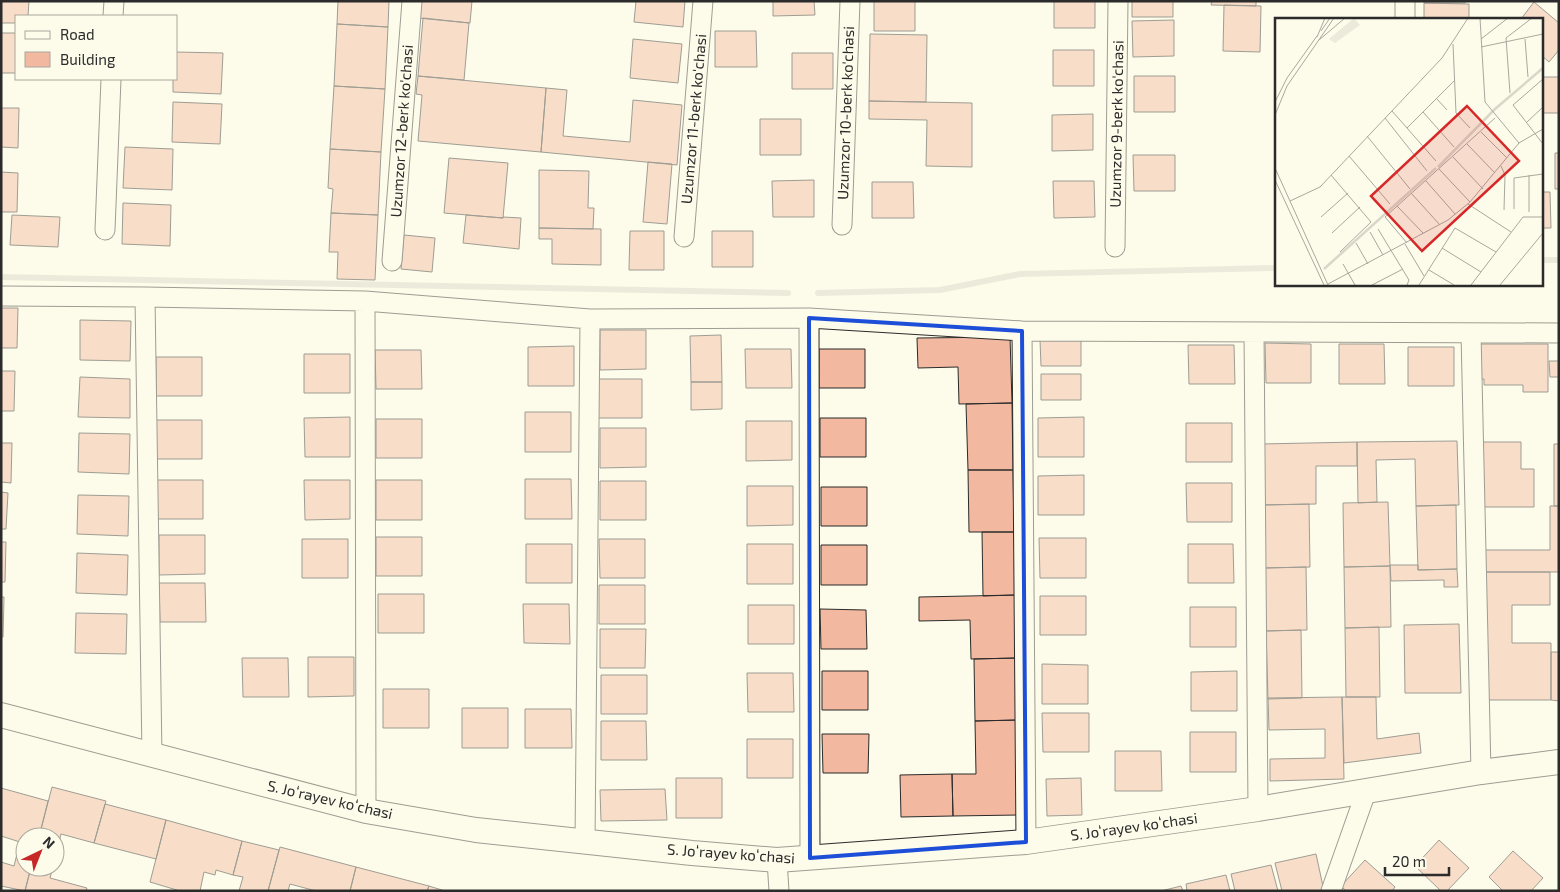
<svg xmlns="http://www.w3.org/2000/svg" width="1560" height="892" font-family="'Exo 2',sans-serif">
<rect width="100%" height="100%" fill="#fdfbea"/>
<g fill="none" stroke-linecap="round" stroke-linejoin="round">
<!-- stream -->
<path stroke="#d8d7c9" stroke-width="6" d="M1541,260H1559
M1,277L788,293
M818,293L940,290L1020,274L1276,268"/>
</g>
<!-- building -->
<path fill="#f2b8a0" stroke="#2b2b2b" d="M1,1H29L28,16H16V23H1Z
M338,1H389L388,27L337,24Z
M419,1H472L470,23L418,18Z
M636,1H685L683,27L634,22Z
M773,1H814L815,15L773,16Z
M874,1H915V31H874Z
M1054,1H1095V28H1054Z
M1132,1H1173V17H1132Z
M1212,1H1256V6L1211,5Z
M1424,1H1465V3H1424Z
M1534,2L1559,23V50L1549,62L1541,55V19H1521Z
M1424,3L1469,4V19H1424Z
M1224,5L1261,6L1260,52L1223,51Z
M423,18L469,23L464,80L418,76Z
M1174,20V56L1133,57L1132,21Z
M337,24L388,27L385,89L334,86Z
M715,31H756L757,67H715Z
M1,33H16V73H1Z
M870,34L927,35L926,102L869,101Z
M633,39L682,44L678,83L630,78Z
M1053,50H1094V86H1053Z
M176,52L223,53L221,94L173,92V79H176Z
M792,53H833V89H792Z
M418,76L546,88L541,152L418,141L422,95L416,94Z
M1134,76H1175V112H1134Z
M1541,77H1559V113H1541Z
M334,86L385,89L381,152L330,149Z
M546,88L567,90L563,136L630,142L633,100L682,105L677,165L541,152Z
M869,101L972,103V167L926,166L927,120L869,119Z
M173,102L222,104L220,144L172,142Z
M1,108H19L18,148L1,147Z
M1093,114V150L1052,151V115Z
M760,119H801V155H760Z
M125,147L173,149L172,190L123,188Z
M330,149L381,152L378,215L331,213L333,189L328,188Z
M1555,153H1559V189H1555Z
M1133,155H1175V191H1134Z
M449,158L508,163L503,218L444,213Z
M648,162L672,164L667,224L643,222Z
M539,170L589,171L588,208H594L593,229L539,228Z
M1,172L18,173L17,212H1Z
M814,180V217H773L772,181Z
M1053,181H1094L1095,217L1054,218Z
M872,182H913L914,218H872Z
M1541,192H1550L1551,228H1541Z
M123,203L171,205L170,246L122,244Z
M331,213L378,215L375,280L337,279L338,252H329Z
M12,215L60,217L58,247L10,245Z
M466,215L503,218V217L521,218L519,249L463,243Z
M539,228L601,229V265L552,264V239H539Z
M630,231H664V270H629Z
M712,231H753V267H712Z
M404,235L435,238L432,272L401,269Z
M1,308H18L17,348H1Z
M80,320L131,321L130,361L80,360Z
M600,330H646V369L600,370Z
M721,335L722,382H691L690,336Z
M1010,337L1012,403L959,404L958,367L918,368L917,338Z
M1040,340H1081V366H1041Z
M1265,343L1311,344V383H1266Z
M1339,344H1384L1385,384H1339Z
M1479,344H1548V392H1523V385H1484V379H1479Z
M1188,345H1234L1235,384H1189Z
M574,346V386H528V347Z
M1408,347H1454V386H1408Z
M745,349H791L792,388H746Z
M819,349H865V388H819Z
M375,350H421L422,389H376Z
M304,354H350V393H304Z
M156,357H202V396H156Z
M1549,361H1559V377H1550Z
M1,371H15L14,411H1Z
M1041,374H1081V400H1041Z
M80,377L130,379V418L78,417Z
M596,379H642V418H596Z
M691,382H722V409L691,410Z
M1012,403L1013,470H968L966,404Z
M525,412H571V452H525Z
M350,417V457H305L304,418Z
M1084,417V457H1038V418Z
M820,418H866V457H820Z
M376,419H422V458H376Z
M156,420H202V459H156Z
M746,421H792V460L746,461Z
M1186,423H1232V462H1186Z
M600,428H646V467L600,468Z
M79,433L130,434L129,474L78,472Z
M1457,441L1459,505L1416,506L1415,459L1376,460L1377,502L1358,503L1357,442Z
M1357,442V466H1316V504L1262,505L1261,444Z
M1481,442H1521V469H1534V507H1481Z
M1,443H12L11,483L1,482Z
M1554,444H1559V506H1554Z
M968,470H1013L1014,532H969Z
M1084,475V515H1038V476Z
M525,479H571L572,519H525Z
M157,480H203V519H157Z
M304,480H350V519L305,520Z
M376,480H422V520H376Z
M600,481H646V520H600Z
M1186,483H1232V522H1187Z
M747,486H793V525L747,526Z
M821,487H867V526H821Z
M1,492L8,493L6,529H1Z
M78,495L129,496L128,536L77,534Z
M1388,502L1390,566L1344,567L1343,503Z
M1309,504L1310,567L1264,568L1262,505Z
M1456,505L1457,569L1418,570L1416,506Z
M1550,506H1559V572H1482L1481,550H1550Z
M982,532H1014L1016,595L983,596Z
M159,535H205V574L159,575Z
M376,537H422V576H376Z
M1039,538H1086V578H1040Z
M302,539H348V578H302Z
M599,539H645V578H600Z
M1,542H6L5,582H1Z
M526,544H572V583H526Z
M747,544H793V584H747Z
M1188,544H1233L1234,583H1188Z
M821,545H867V585H821Z
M77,553L128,555L127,595L76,593Z
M1390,565H1418V570L1457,569L1458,587H1444V580L1391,581Z
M1390,566L1391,627L1345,628L1344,567Z
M1306,567L1307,630L1265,631L1264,568Z
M1482,572H1550V605H1512V643H1551V700H1482Z
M159,583H205L206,622H160Z
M599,585H645V624H599Z
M378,594H424V633H378Z
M1016,595L1017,658L971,659L970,620L919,621V597Z
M1040,596H1086V635H1040Z
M1,597H4L3,637H1Z
M523,604H569L570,644L524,643Z
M748,605H794V644H748Z
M1190,607H1236V647H1190Z
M820,609L866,610L867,649H821Z
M76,613L127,614L126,654L75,653Z
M1459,624L1461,693H1405L1404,625Z
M1379,627L1380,697H1346L1345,628Z
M600,629H646L645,668H600Z
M1301,630L1302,698L1268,699L1266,631Z
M1551,652H1559V701L1551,700Z
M308,657H354V696L308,697Z
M242,658H288L289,697H243Z
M1017,658L1018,720L975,721L974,659Z
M1042,664L1088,665V704H1042Z
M822,671H868V710H822Z
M1237,671V711H1191V672Z
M747,673H793L794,712H748Z
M601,675H647V714H601Z
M383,689H429V728H383Z
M1342,697H1376L1377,739L1419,733L1421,753L1344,763Z
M1342,697L1344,779L1270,781V759L1325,758V729L1269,730L1268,698Z
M462,708H508V748H462Z
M525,709H571L572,748H525Z
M1042,713H1089V752H1043Z
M1018,720L1020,815L953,816L952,774H976L975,721Z
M601,721H646L647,760H601Z
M1190,732H1236V772H1190Z
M822,734H869L868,773H823Z
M747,739H793V778H747Z
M1115,751H1161L1162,791H1115Z
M952,774L953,816L901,817L900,775Z
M676,778H722V818H676Z
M1081,778L1082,815L1047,816L1046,779Z
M52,787L106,801L94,843L61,834L55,858V837H39Z
M1,788L48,801L39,837H25V867H31L25,891L1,886V862L14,866L20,842L1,836Z
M665,789L667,820L601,821L600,790Z
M105,804L166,820L156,859L94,843Z
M166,820L242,841L233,875L216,870L215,875L204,872L200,891H180L150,882Z
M1439,840L1469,868L1447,891H1441L1415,866Z
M242,841L279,850L268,891H239L243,877L233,875Z
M280,847L356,867L350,891H316L290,884L288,891H268Z
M1513,851L1543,878L1531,891H1503L1489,877Z
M1316,854L1324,891H1282L1275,863Z
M1365,860L1395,887L1392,891H1346L1341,886Z
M1271,865L1278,891H1235L1231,874Z
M31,867H53L50,878L87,888L86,891H25Z
M356,867L429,886L427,891H350Z
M1226,875L1230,891H1187L1186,884Z
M429,886L445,891H427Z
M1181,886L1183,891H1161Z"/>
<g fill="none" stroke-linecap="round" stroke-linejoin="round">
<!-- minor casing -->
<g stroke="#2b2b2b" stroke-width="21">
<path id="minor" d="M1405,1V19
M113,16L114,1
M842,225L850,1
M105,230L111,79
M684,237L703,1
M1115,247L1118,1
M392,261L412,1
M1,296L145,297L365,301L590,319L809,318L1022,331L1559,333
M145,297L152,756
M365,301L366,811
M809,318L810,858
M1022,331L1026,842
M1254,332L1258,809
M1471,333L1481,772
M585,842L590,319
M777,860L779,891
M1331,891L1366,792"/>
</g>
<!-- tertiary casing -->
<g stroke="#2b2b2b" stroke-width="26">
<path id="tertiary" d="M1,715L366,811L476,830L692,853L777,860L1026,842L1258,809L1481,772L1559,762"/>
</g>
<!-- minor -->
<use href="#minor" stroke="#fdfbea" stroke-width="19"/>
<!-- tertiary -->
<use href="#tertiary" stroke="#fdfbea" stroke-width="24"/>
</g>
<!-- marked area -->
<path d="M0 0H1560V892H0ZM809,318L1022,331L1026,842L810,858Z" fill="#fdfbea" fill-opacity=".55" fill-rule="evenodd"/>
<path fill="none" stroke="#1d4ed8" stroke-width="4" stroke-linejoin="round" d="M809,318L1022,331L1026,842L810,858Z"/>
<g text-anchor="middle" stroke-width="4" stroke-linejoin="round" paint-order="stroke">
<!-- street labels -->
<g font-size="15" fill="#2b2b2b" stroke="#fdfbea">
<text transform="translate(846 113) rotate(-88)" y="5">Uzumzor 10-berk ko'chasi</text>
<text transform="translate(694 119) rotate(-85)" y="5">Uzumzor 11-berk ko'chasi</text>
<text transform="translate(1117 124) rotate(-89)" y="5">Uzumzor 9-berk ko'chasi</text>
<text transform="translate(402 131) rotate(-86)" y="5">Uzumzor 12-berk ko'chasi</text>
<text transform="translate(330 800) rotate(13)" y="5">S. Joʻrayev koʻchasi</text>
<text transform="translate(1134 827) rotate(-8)" y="5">S. Joʻrayev koʻchasi</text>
<text transform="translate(731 854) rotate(4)" y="5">S. Joʻrayev koʻchasi</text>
</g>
</g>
<!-- overview -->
<g transform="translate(1275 18)">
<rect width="268" height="268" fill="#fdfbea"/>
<path d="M79,0L85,7L60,25L54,21Z" fill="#ecebdb"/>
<path fill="none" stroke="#d8d7c9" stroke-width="2.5" d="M163,149L220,91L268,50M49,251L161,150"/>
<path fill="none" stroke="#a9a89e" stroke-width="1" d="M205,0L210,84L244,125M46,13L55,0M42,19L50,0M206,21L233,0M250,21L253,59M44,22L70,0M178,26L181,95L195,110M206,29L268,16M268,61L238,87L268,126M235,75L231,20L257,0M161,80L172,92M0,84L12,60L42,18M117,93L161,143M148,94L179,129M0,97L12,68L59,0M110,100L152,153M252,104L268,89M132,110L180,62M206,114L232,140M92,118L135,171M192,126L220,155M74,138L115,186M178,139L208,171M226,148L230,157L229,192M0,150L53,267M164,151L195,184M56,157L96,204L65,234M254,157V194M0,162L49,267M151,163L180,196M136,175L165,207M15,183L45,169L167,40L193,0M193,186L236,214M122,188L148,215M239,191V160L268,156M46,199L73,175M103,211L134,262L132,267M95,214L108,237M57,215L85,189M81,225L93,246M132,225L110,199L220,100M130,226L149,258M167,230L206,254M68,246L80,267M154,252L179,267M53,266L173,202L195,184L244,125L268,111M97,267L128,251M144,267L180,210L221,234M196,267L248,199H268M225,267L268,215"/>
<path fill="#d62828" fill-opacity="0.15" stroke="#d62828" stroke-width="2.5" d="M192,88L244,143L147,233L96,178Z"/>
<rect width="268" height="268" fill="none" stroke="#2b2b2b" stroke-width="2.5"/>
</g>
<!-- border -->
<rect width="1560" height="892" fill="none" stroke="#2b2b2b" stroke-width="5"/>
<!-- legend -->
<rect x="15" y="15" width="162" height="65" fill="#fdfbea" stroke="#a9a89e"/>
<rect x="25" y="31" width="25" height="8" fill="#fdfbea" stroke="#a9a89e"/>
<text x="60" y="40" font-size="15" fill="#2b2b2b">Road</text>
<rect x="25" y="52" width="25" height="15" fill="#f2b8a0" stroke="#a9a89e"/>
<text x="60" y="65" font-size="15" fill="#2b2b2b">Building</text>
<!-- north arrow -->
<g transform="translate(40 852) rotate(43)"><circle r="24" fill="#fdfbea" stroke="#a9a89e"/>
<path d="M0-4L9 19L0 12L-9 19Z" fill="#c62828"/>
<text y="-8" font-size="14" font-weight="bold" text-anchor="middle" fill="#2b2b2b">N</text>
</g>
<!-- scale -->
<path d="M1385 867v8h64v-8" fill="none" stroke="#2b2b2b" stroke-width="2.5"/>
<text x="1392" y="867" font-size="15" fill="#2b2b2b" stroke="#fdfbea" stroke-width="4" paint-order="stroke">20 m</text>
</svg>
